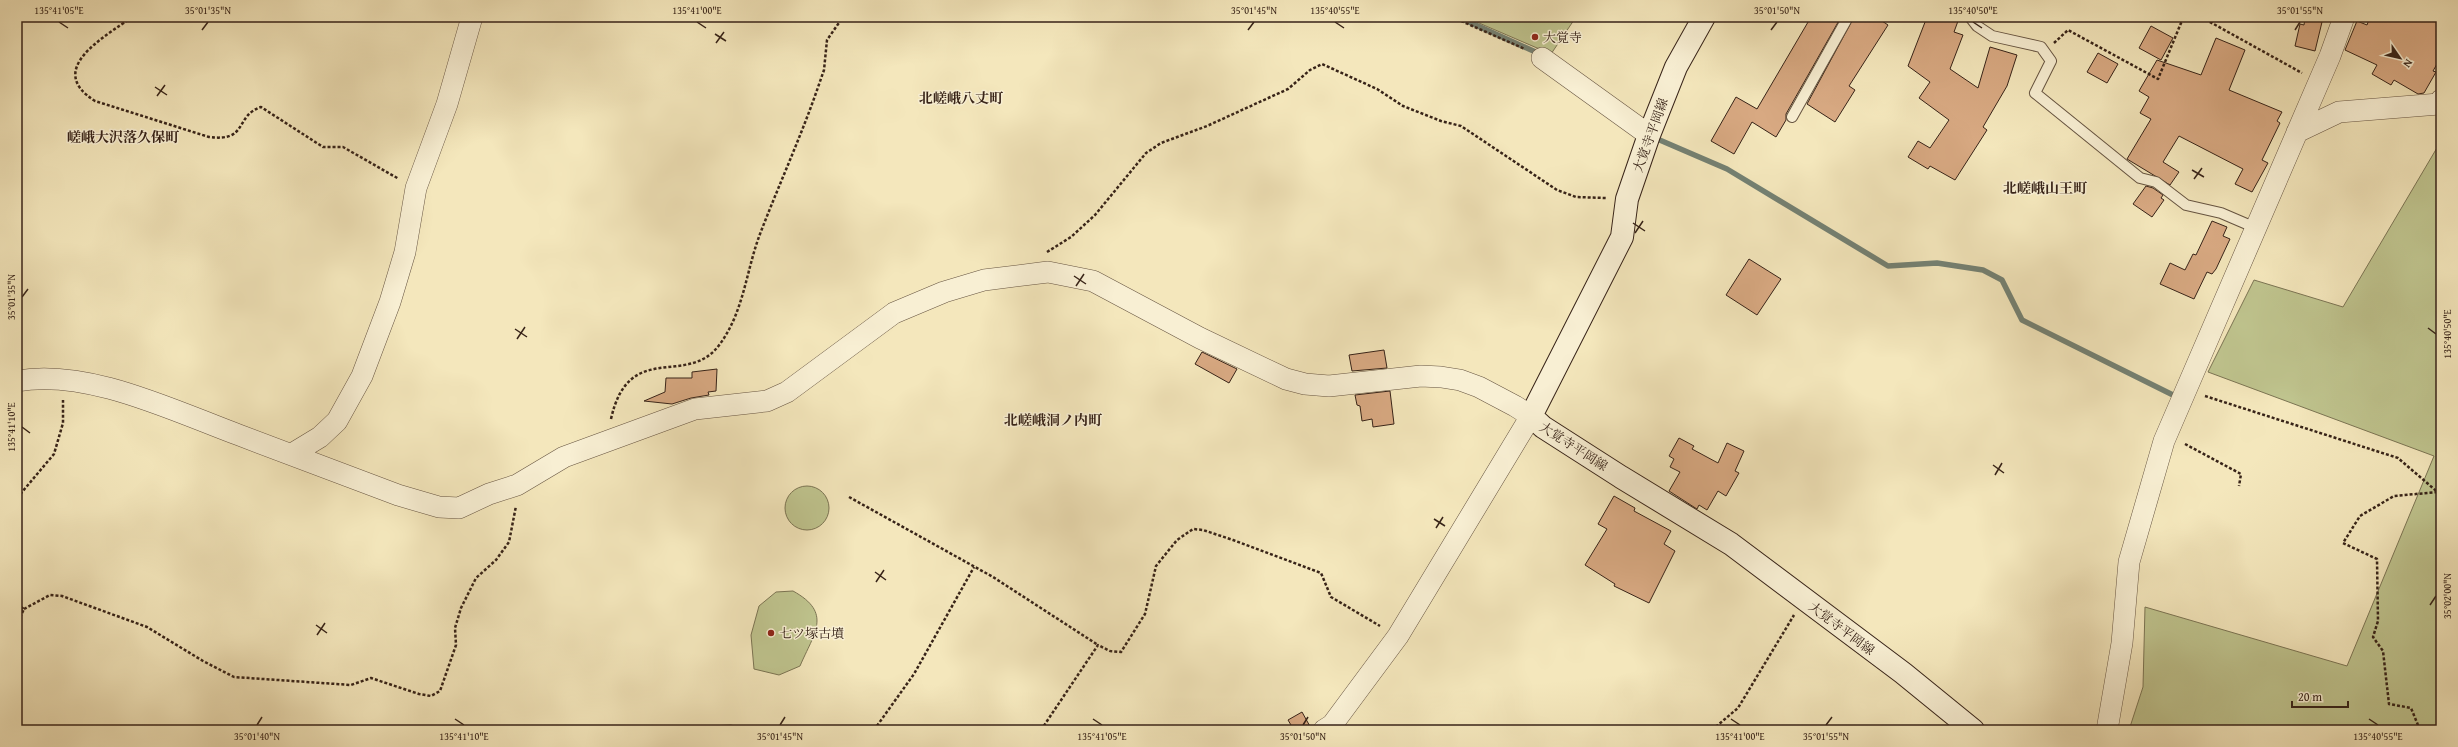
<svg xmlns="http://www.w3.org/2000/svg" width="2458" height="747" font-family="'Gentium Book Plus','Noto Serif JP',serif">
<rect width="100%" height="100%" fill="#f4e7bc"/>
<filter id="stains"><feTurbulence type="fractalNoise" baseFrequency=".005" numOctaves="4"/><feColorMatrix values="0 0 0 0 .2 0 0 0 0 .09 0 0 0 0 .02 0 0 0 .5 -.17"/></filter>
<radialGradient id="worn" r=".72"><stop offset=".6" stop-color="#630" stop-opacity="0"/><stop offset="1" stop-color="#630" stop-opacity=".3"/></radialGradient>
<!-- green -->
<path fill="#bfc48e" stroke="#7b7453" d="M1465,17H1576L1551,54Z
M2441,141V730H2129L2143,687L2145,607L2347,666L2434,456L2208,372L2254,280L2343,307Z
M785 508a22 22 0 1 1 44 0a22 22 0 1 1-44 0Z
M793,591C833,613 814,633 800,666L779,675L754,669L751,635L759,606L776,592Z
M731,725L748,730H685V727Z"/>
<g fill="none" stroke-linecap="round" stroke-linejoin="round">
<!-- stream -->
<path stroke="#748173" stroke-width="5.5" d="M1458,17L1540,54
M1655,138L1727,169L1888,266L1937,263L1983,270L2002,280L2022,320L2175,396"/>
</g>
<!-- building -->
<path fill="#d8a982" stroke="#372318" d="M1811,17H1841L1786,114V120L1776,137L1752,122L1734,154L1711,141L1736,97L1757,109Z
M1854,17H1876L1888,25L1849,86L1855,90L1835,122L1807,104Z
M1927,17H1954L1953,20L1958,21L1954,32L1963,35L1950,69L1978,88L1990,47L2017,55L2007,86L1983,127L1987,130L1955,180L1930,166L1928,169L1908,157L1918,141L1930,148L1949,120L1919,98L1930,82L1908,66Z
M2370,17H2441V57L2433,71L2436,72L2424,93L2418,94L2394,80L2391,85L2372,74L2377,65L2345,50L2357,21L2367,25Z
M2305,18L2322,22L2315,51L2295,46L2300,24L2304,25Z
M2151,26L2173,38L2161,60L2139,48Z
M2216,38L2245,50L2229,90L2282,112L2277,121L2280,123L2262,160L2268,163L2252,192L2235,184L2243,169L2179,136L2163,162L2179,172L2170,185L2127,159L2151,119L2140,113L2149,97L2139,91L2157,60L2201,75Z
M2098,53L2118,64L2107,83L2087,72Z
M2146,186L2153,188L2163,195L2161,198L2164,200L2152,217L2133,204Z
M2212,221L2227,227L2223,236L2230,239L2216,269L2212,274L2207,272L2194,299L2160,284L2170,263L2185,270L2193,254L2196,255Z
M1749,259L1781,279L1757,315L1726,295Z
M1384,350L1387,368L1352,371L1349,355Z
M1202,352L1237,369L1229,383L1195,364Z
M717,369L716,391L708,392L709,395L691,398L672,404L644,401L665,392L666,378H692V372Z
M1390,391L1394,424L1373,427L1372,419L1362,421L1360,406L1357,405L1355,395Z
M1679,438L1694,446L1692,449L1718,463L1727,443L1744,451L1735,471L1739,473L1726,496L1718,491L1707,510L1699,505L1697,509L1669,491L1680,472L1670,467L1674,459L1669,456Z
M1614,496L1635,508L1634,511L1671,531L1664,544L1675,551L1649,603L1614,586L1615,584L1585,565L1607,529L1598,524Z
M1302,712L1312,730H1294L1288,720Z"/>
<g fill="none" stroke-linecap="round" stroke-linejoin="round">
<!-- service casing -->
<g stroke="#665441" stroke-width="12">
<path id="service" d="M1970,17L1977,26L1992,36L2041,47L2051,61L2035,93L2140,178L2156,182L2186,205L2221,213L2256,228
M1792,117L1848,17"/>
</g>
<!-- minor casing -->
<g stroke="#665441" stroke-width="22">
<path id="minor" d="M1542,58L1649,135
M2297,132L2339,112L2439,104L2441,100
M17,381C87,368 174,411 239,435C292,455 345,475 398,495L439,507L459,508L489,494L517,485L564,457L695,409L767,401L787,392L894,313L944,292L984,280L1048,272L1093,281L1200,338L1286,379L1305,384L1329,386L1421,376L1441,377L1460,380L1479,387L1515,406L1531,416L1398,636L1332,725L1324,730
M292,454L320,437L337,421L362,376L390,302L405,252L416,188L447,104L472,17
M2107,730L2122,643L2129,562L2164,441L2330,56L2344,17"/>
</g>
<!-- secondary casing -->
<g stroke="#372318" stroke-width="24">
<path id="secondary" d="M1704,17L1676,67L1649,135L1627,199L1622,237L1531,416L1543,427L1621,477L1731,544L1903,673L1973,730"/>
</g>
<!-- path -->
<path stroke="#372318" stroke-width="2.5" stroke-dasharray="3 2" stroke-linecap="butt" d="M132,17C105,37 44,69 95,101L209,137C249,142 234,116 261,107L323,147H343L399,179
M1452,17L1525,49
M2201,17L2302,73
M2054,43L2068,30L2158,79L2181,23L2189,17
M1047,252L1071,237L1095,215L1146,153L1161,143L1207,126L1288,89L1310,70L1322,64L1377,89L1403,106L1441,121L1461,126L1557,190L1576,197L1606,198
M2205,396L2398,458L2441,495
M611,419C629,338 688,389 720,344C744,311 746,271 760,234C778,187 799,141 816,93L824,70L827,40L843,17
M2185,444L2241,474L2239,486
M849,497L993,577L1098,645
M17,498L54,454L63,423V400
M17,604L24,609L17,624
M24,609L50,595L62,596L147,627L203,661L234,677L351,685L371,678L419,694L431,696L440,691L456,645L455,628L461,608L476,578L496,560L509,542L516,506
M874,730L914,674L974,567
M1041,730L1098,645L1110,651L1121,652L1145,614L1156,566L1177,540L1193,529L1203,530L1233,540L1321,573L1331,597L1380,626
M1712,730L1738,708L1794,615
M2420,730L2411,708L2389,704L2383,651L2373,637L2378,621L2377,559L2343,543L2360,516L2394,496L2438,492"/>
<!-- service -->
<use href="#service" stroke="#f8efd3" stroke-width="10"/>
<!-- minor -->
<use href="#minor" stroke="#f8efd3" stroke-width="21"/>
<!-- secondary -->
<use href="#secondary" stroke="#f8efd3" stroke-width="22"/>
</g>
<!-- ticks -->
<path fill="none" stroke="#372318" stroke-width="1.5" d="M59,22L68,28M697,22L706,28M1335,22L1344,28M1973,22L1982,28M202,30L208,22M1248,30L1254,22M1771,30L1777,22M2295,30L2300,22M715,34L726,41M716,43L724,32M155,87L167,95M157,96L165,85M2192,170L2204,177M2194,179L2202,168M1633,223L1645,231M1635,233L1643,221M1074,276L1086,284M1076,286L1084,274M22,297L28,289M2428,328L2436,334M515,329L527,337M517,339L525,327M22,427L30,433M1993,465L2004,473M1995,475L2002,463M1434,519L1445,526M1436,528L1443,517M875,572L886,580M876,582L884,570M2430,605L2436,596M316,625L327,633M317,635L325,623M455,719L464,725M1093,719L1102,725M1731,719L1740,725M2369,719L2378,725M257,725L262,717M780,725L785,717M1303,725L1308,717M1826,725L1832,717"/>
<!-- markers -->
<g fill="#8f2418" stroke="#f8efd3" stroke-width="1.5">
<circle cx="1535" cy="37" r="4"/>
<circle cx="771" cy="633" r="4"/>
</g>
<g text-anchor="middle" stroke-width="3" stroke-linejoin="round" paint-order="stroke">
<!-- poi labels -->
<g font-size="13" fill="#372318" stroke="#f8efd3" text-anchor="start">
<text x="1543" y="42">大覚寺</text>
<text x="779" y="638">七ツ塚古墳</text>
</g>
<!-- street labels -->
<g font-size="13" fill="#372318" stroke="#f8efd3">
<text transform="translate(1650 135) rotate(-70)" y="5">大覚寺平岡線</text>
<text transform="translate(1574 446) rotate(33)" y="5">大覚寺平岡線</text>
<text transform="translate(1842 628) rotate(37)" y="5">大覚寺平岡線</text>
</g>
<!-- neighbourhood labels -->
<g font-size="14" font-weight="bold" fill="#372318" stroke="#f8efd3">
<text x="961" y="103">北嵯峨八丈町</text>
<text x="123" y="142">嵯峨大沢落久保町</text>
<text x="2045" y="193">北嵯峨山王町</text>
<text x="1053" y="425">北嵯峨洞ノ内町</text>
</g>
</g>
<!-- margin -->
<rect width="2458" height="747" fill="none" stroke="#f4e7bc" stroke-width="44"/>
<!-- north arrow -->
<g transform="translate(2400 58) rotate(124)" stroke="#f8efd3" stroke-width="3" paint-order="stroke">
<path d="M0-3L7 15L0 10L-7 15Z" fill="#372318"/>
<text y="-6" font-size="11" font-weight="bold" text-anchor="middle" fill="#372318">N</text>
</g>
<!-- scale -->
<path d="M2292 701v6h56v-6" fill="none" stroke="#372318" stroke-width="2"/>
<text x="2298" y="701" font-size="12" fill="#372318" stroke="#f8efd3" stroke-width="3" paint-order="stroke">20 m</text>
<rect x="22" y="22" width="2414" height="703" fill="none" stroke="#372318" stroke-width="1.5"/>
<g font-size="10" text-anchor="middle" fill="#372318">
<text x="59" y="14">135°41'05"E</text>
<text x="208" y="14">35°01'35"N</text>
<text x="697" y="14">135°41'00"E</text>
<text x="1254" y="14">35°01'45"N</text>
<text x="1335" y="14">135°40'55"E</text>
<text x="1777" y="14">35°01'50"N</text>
<text x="1973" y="14">135°40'50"E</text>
<text x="2300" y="14">35°01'55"N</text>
<text transform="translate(11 297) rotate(-90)" y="4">35°01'35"N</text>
<text transform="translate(2447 334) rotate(-90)" y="4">135°40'50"E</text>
<text transform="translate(11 427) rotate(-90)" y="4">135°41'10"E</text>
<text transform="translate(2447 596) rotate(-90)" y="4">35°02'00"N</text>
<text x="257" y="740">35°01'40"N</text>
<text x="464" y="740">135°41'10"E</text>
<text x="780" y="740">35°01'45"N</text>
<text x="1102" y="740">135°41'05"E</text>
<text x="1303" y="740">35°01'50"N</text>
<text x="1740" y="740">135°41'00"E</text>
<text x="1826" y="740">35°01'55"N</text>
<text x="2378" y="740">135°40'55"E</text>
</g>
<rect width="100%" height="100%" filter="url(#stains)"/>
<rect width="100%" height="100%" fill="url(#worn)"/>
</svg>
